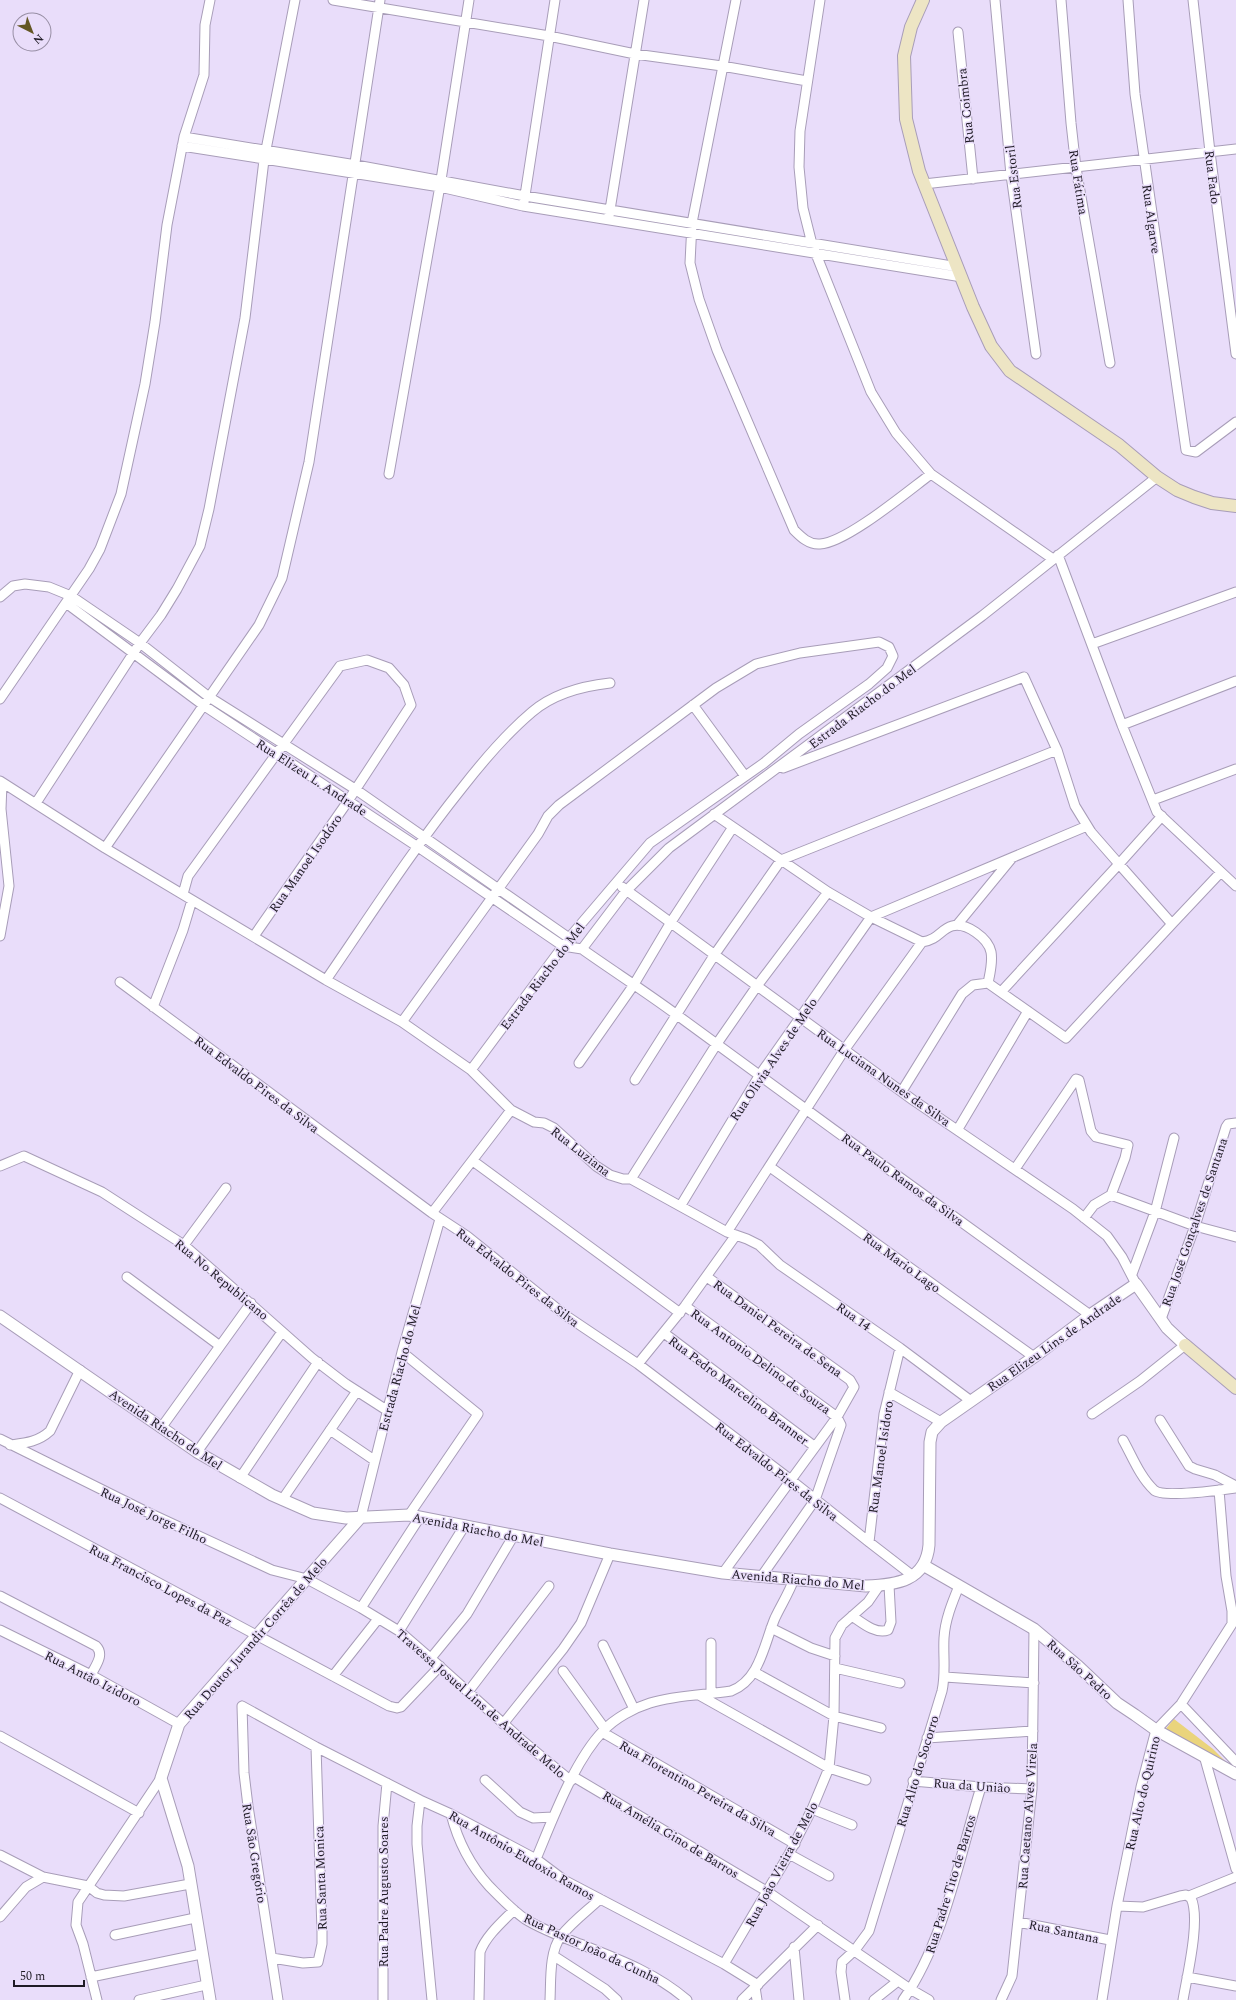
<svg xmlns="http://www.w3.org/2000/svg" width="1236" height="2000" font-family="Spectral,serif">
<rect width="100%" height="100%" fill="#e9ddfa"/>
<!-- green -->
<path fill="#ead47c" d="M1174,1719L1213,1749L1231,1767L1164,1731Z"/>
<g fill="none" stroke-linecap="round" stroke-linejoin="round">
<!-- minor casing -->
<g stroke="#a89db8" stroke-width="11">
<path id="minor" d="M333,0L549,36L635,54L722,66L807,81
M736,0L692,223L690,263L699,299L717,350L794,530C801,537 809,545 820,544C846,543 908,491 931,474
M820,0L800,131L799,167L803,208L812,244L871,392L896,433L931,474L1053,559
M995,0L1011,175L1036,354
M1061,0L1071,123L1076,168L1110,363
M1128,0L1135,94L1186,450L1196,452L1236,422
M1193,0L1210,152L1236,354
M958,32L973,179
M184,137L356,165L525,196L958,267
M182,146L440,187L523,206L962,277
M924,184L1236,149
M524,202L555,0
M609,216L644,0
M389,474L441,180L469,0
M1058,555L1122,725L1236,681
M0,597L13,586L25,584L49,587L71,596L140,643L209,697L355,789L569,938L571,942
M66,603L203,705L418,847L563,946L582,949C613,971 646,992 677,1015C814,1116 952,1215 1090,1315
M1092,644L1236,592
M0,699L89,569L100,549L121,494L145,384L155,322L167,225L184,137L204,75L205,25L210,0
M693,705L745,776
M1122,725L1157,812L1236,886
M783,768L1024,677L1057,750L1075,806L1091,832L1119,864L1001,992
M0,781L105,848L326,980L402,1022L471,1070L511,1110L534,1122L544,1123L554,1128L596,1166L610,1175L623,1179H631L727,1232L747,1239L759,1245L780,1265L900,1348L971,1401
M1153,800L1236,769
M36,803L140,643L161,615L177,589L200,546L209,509L245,318L264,160L295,0
M714,814L828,892L871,917L922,942C938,940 941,929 952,926C966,922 988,938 991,952C993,962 990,973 988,983L1066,1038L1172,924L1119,864L1162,816
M105,848L259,625L282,578L309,462L380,0
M622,887L913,1100L1073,1209L1107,1236L1122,1257L1136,1284
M183,894L188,876L340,666L367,660L389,668L404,685L411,705L348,801L254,936
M1172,924L1221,872
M957,925L1012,858
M0,936L9,886L1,809L2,783
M582,949L626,891L669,848L982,616L1157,477
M326,980C370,916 413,849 462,788C483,761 506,734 532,712C553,694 583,686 610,683
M120,982L432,1213L467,1236L565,1315L638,1364L791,1480L869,1542L913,1576
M153,1007L183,930L192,900
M402,1022L538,834L548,816L559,805L716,688L756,664L800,653L879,642L889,647L893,656L887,668L869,684L799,734L764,763L650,843L569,938L471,1070
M579,1063L633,986L671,922L733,827
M635,1080L715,954L781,860L1057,750
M902,1091L962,994L973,985L988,983
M958,1129L1028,1011
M473,1161L680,1313
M0,1166L24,1156L102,1192L184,1245L312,1358L346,1384L388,1411
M770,1167L1034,1357
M1015,1169L1076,1079L1079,1080L1091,1131L1096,1137L1128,1145L1125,1158L1111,1195
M631,1179L716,1045L757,986L828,892
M1111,1195L1195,1226L1236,1237
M681,1205L759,1076L871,917L1087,826
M432,1213L511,1110
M1084,1218L1094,1205L1111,1195
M727,1232L845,1049L922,942
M184,1245L226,1188
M1132,1274L1155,1212L1174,1138
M127,1277L220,1346
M707,1277L850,1380L854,1387L837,1417L723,1573
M685,1306L837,1417L841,1425L815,1500L761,1577
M1161,1319L1195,1226L1226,1127L1228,1124L1236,1123
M664,1333L814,1446
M402,1352L478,1414L409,1515
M638,1364L685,1306L736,1235
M889,1392L941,1422
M1092,1414L1140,1381L1185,1345
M1160,1420L1189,1466L1195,1469L1215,1475L1236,1486
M161,1428L251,1303
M330,1430L374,1460
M0,1439L147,1512L272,1570L307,1579L361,1608L399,1631L437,1664L524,1742L571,1781
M1123,1440C1132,1456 1140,1477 1154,1490C1162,1498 1222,1490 1236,1488
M10,1445C25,1443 38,1442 50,1431L80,1370
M197,1452L282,1332
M240,1478L318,1362
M0,1498L389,1706L397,1708L401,1707L440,1666
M282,1500L357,1391
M361,1517L402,1352L440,1219
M869,1542L884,1414L900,1348
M0,1596L96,1646C105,1655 95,1666 91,1675
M361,1608L420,1517
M852,1616C861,1622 876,1635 888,1630L891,1622L889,1585
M771,1628L811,1648L835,1656
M0,1630L91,1675L179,1724
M399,1631L465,1525
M711,1643V1694
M603,1645L634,1709
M431,1658L467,1614L514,1535
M835,1668L900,1683
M563,1671L605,1729
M754,1672L834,1716L881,1728
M333,1676L378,1619
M945,1677L1034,1683
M468,1692L549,1586
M699,1695L829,1768L866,1780
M1181,1704L1236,1762
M242,1706L316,1747L420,1800L451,1814L536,1859L564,1880L724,1964L758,1985
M242,1706L244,1773L248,1806L278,2000
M503,1724L563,1649L581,1623L610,1554
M602,1732L795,1844
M0,1736L139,1813
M927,1738L1033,1731
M1205,1759L1236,1869
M574,1777L768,1892L910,1989L929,2000
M485,1780L520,1812L533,1818L553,1817
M913,1781L981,1787L1032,1789
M420,1800L417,1826V1844L432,2000
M812,1809L852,1825
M451,1814C458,1842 470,1865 489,1886C500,1897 511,1909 525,1919C541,1929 562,1937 580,1944C618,1959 656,1973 687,2000
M789,1854L829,1876
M0,1855L43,1877L88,1886L97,1893L104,1895L124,1896L190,1884
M536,1859C552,1821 574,1761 603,1731C615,1718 634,1708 650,1703C676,1695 704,1695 731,1691C760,1680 764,1644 775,1618C781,1605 789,1593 794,1579
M1189,1896L1236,1877
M1117,1906L1143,1907L1180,1896L1186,1895L1191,1898C1201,1919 1187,1976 1183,2000
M0,1917L26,1887L43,1877
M1018,1922L1110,1940
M115,1935L195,1918
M794,1947L799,2000
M554,1956L605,1989L617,2000
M272,1958L303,1963L318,1962L322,1944V1931L316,1747
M724,1964L789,1854L812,1809L829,1768L834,1716L835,1638L842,1625L868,1602L879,1586
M91,1977L201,1954
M1187,1977L1236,1986
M755,1987L757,2000
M97,2000L83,1944L76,1925L78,1902L161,1778
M139,2000L206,1985
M383,2000V1826L387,1783
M479,2000L480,1952C486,1936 501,1923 514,1910
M550,2000C551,1981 549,1952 561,1936C572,1922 587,1911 600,1899
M742,2000L818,1925
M845,2000L841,1972L842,1962L855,1950L869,1931L942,1691C946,1673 943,1656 944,1638C945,1620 952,1603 959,1586
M874,2000L898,1981
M903,2000C945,1940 959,1857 981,1787
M1001,2000L1012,1976L1032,1789L1034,1629
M1102,2000L1117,1906L1141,1787L1156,1730L1181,1704L1232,1624V1611L1226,1576L1219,1490"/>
</g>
<!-- tertiary casing -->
<g stroke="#a89db8" stroke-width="13">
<path id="tertiary" d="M0,1316L197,1452L272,1495L313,1513L346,1518L409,1515L610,1554L723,1573L866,1586C896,1585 926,1581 929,1545L930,1442L932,1432L941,1422L1034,1357L1090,1315L1136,1284L1167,1328L1185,1345
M923,1565L1034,1629L1078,1666L1117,1703L1135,1715L1156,1730L1236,1774
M210,2000L188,1866L161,1778L179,1724L361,1517"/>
</g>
<!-- secondary casing -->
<g stroke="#a89db8" stroke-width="14">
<path id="secondary" d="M923,0L911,27L904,56L906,119L919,171L973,307L991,346L1010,371L1119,445L1157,477L1177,490L1194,497L1212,503L1236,506
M1185,1345L1236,1388"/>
</g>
<!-- minor -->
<use href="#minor" stroke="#fff" stroke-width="9"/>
<!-- tertiary -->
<use href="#tertiary" stroke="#fff" stroke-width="11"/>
<!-- secondary -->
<use href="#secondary" stroke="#ede5c4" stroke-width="12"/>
</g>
<g text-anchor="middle" stroke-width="3" stroke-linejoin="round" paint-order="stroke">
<!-- street labels -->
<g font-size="13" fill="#1f1b25" stroke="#e9ddfa">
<text transform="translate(965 106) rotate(-96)" y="5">Rua Coimbra</text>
<text transform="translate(1013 177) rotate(-97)" y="5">Rua Estoril</text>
<text transform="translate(1213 177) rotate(83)" y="5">Rua Fado</text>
<text transform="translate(1079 182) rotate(81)" y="5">Rua Fátima</text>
<text transform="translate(1152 219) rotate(82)" y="5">Rua Algarve</text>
<text transform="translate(862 706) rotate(-37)" y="5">Estrada Riacho do Mel</text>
<text transform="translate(312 777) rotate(33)" y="5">Rua Elizeu L. Andrade</text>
<text transform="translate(305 863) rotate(-55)" y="5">Rua Manoel Isodóro</text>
<text transform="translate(542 976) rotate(-53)" y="5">Estrada Riacho do Mel</text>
<text transform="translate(773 1059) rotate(-56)" y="5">Rua Olivia Alves de Melo</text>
<text transform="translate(884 1077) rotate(35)" y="5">Rua Luciana Nunes da Silva</text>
<text transform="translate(257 1084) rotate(37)" y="5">Rua Edvaldo Pires da Silva</text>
<text transform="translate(581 1151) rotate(38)" y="5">Rua Luziana</text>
<text transform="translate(903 1179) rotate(36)" y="5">Rua Paulo Ramos da Silva</text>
<text transform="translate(1194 1222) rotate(-71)" y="5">Rua José Gonçalves de Santana</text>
<text transform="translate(902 1262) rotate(36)" y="5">Rua Mario Lago</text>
<text transform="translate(518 1277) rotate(38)" y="5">Rua Edvaldo Pires da Silva</text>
<text transform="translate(222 1279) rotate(40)" y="5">Rua No Republicano</text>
<text transform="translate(854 1316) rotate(35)" y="5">Rua 14</text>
<text transform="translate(778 1328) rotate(36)" y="5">Rua Daniel Pereira de Sena</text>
<text transform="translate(1054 1342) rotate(-35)" y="5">Rua Elizeu Lins de Andrade</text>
<text transform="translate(761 1361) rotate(36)" y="5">Rua Antonio Delino de Souza</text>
<text transform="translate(399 1368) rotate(-75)" y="5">Estrada Riacho do Mel</text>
<text transform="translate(739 1390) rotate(37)" y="5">Rua Pedro Marcelino Branner</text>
<text transform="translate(166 1429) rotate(34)" y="5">Avenida Riacho do Mel</text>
<text transform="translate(880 1457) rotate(-82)" y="5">Rua Manoel Isidoro</text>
<text transform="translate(777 1471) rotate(38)" y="5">Rua Edvaldo Pires da Silva</text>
<text transform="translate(154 1515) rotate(25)" y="5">Rua José Jorge Filho</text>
<text transform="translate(478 1529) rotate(11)" y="5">Avenida Riacho do Mel</text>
<text transform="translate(798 1579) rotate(5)" y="5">Avenida Riacho do Mel</text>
<text transform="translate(161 1585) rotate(28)" y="5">Rua Francisco Lopes da Paz</text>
<text transform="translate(255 1638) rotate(-49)" y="5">Rua Doutor Jurandir Corrêa de Melo</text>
<text transform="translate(1080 1669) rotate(42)" y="5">Rua São Pedro</text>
<text transform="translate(93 1678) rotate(27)" y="5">Rua Antão Izidoro</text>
<text transform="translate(481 1703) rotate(41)" y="5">Travessa Josuel Lins de Andrade Melo</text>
<text transform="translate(917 1771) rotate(-73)" y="5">Rua Alto do Socorro</text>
<text transform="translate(972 1785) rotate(4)" y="5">Rua da União</text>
<text transform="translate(698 1788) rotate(30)" y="5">Rua Florentino Pereira da Silva</text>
<text transform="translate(1142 1793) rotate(-77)" y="5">Rua Alto do Quirino</text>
<text transform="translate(1027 1816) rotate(-86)" y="5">Rua Caetano Alves Virela</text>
<text transform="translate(671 1834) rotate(31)" y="5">Rua Amélia Gino de Barros</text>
<text transform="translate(255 1853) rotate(81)" y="5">Rua São Gregório</text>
<text transform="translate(522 1855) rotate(30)" y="5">Rua Antônio Eudoxio Ramos</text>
<text transform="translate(781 1864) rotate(-62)" y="5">Rua João Vieira de Melo</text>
<text transform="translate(320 1878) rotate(-92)" y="5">Rua Santa Monica</text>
<text transform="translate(950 1884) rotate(-73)" y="5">Rua Padre Tito de Barros</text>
<text transform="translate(383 1892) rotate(-90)" y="5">Rua Padre Augusto Soares</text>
<text transform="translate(1064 1931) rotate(12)" y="5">Rua Santana</text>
<text transform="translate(592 1948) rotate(25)" y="5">Rua Pastor João da Cunha</text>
</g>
</g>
<!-- north arrow -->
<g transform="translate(32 32) rotate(138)"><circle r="19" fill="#e9ddfa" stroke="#988fa5"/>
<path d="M0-3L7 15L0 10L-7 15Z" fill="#635623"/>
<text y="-6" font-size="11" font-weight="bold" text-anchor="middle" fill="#1f1b25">N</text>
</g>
<!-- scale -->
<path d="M14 1980v6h70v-6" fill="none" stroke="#1f1b25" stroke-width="2"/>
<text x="20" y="1980" font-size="12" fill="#1f1b25" stroke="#e9ddfa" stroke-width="3" paint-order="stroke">50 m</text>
</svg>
